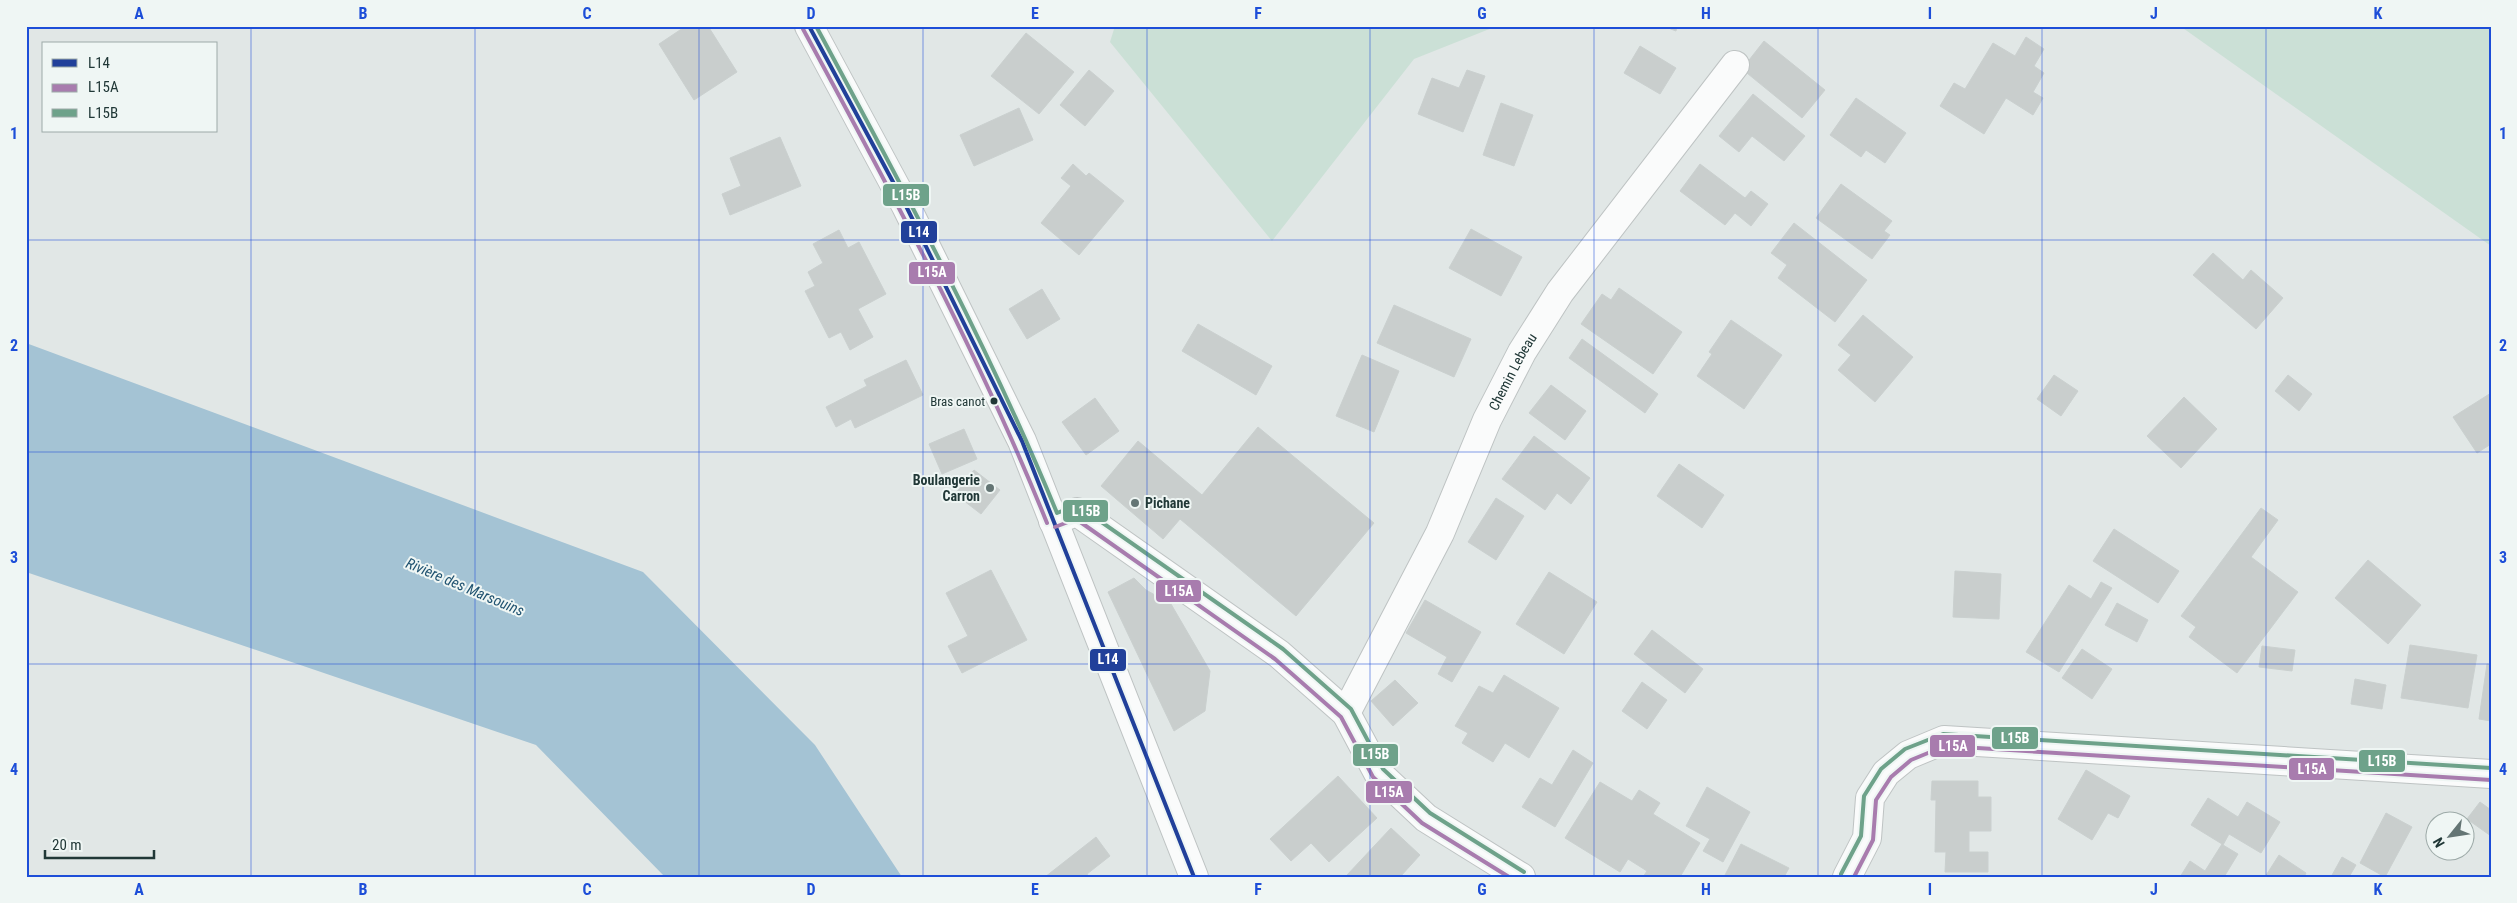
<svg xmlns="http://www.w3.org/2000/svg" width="2517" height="903" font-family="'Roboto Condensed',sans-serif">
<rect width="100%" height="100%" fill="#e1e7e6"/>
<!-- green -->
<path fill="#cbe0d6" d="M1115,26H1497L1414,59L1272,241L1110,42Z
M2180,26H2491V246Z"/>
<!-- water -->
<path fill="#a4c3d4" d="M26,343L643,572L815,745L902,877H665L536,745L26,572Z"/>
<!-- building -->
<path fill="#c9cecd" stroke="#cad0cf" d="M686,26H708L737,72L694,100L659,44Z
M1663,26H1677L1676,31Z
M1026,33L1074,72L1039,114L991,76Z
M2026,37L2044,49L2034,66L2044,73L2033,92L2043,98L2033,115L2006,98L1984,134L1940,106L1954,83L1965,89L1993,43L2015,56Z
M1764,41L1825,90L1802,118L1742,69Z
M1640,46L1676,68L1660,94L1624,73Z
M1089,70L1114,91L1085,126L1060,105Z
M1467,70L1485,76L1463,132L1418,114L1432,78L1459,88Z
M1753,94L1805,136L1784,161L1752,136L1739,152L1719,136Z
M1856,98L1906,133L1885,163L1866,150L1861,157L1830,135Z
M1501,103L1533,115L1514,166L1483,155Z
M1019,108L1033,140L974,166L960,135Z
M780,137L801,186L730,215L722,194L741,186L730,158Z
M1073,164L1086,176L1089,173L1124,201L1079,255L1041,223L1071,186L1061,178Z
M1700,164L1745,198L1751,191L1768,204L1751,226L1735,213L1725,225L1680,191Z
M1841,184L1892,221L1884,231L1890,235L1872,259L1816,218Z
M1794,223L1867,280L1835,322L1778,278L1787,265L1771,253Z
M1471,229L1522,257L1501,296L1449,268Z
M839,230L848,248L859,242L886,294L858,309L873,337L850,350L841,332L829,338L805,291L815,286L808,272L823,263L813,244Z
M2213,253L2243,280L2251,270L2283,298L2256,329L2193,275Z
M1619,288L1682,332L1653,374L1581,324L1602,294L1611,300Z
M1042,289L1060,319L1027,339L1009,309Z
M1394,305L1471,339L1454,377L1377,343Z
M1863,315L1913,357L1875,402L1838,370L1851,355L1838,345Z
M1731,320L1782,355L1744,409L1697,376L1712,354L1709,352Z
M1198,324L1272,366L1256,395L1182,351Z
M1582,339L1658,394L1645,413L1569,358Z
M1362,355L1399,371L1374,432L1336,416Z
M906,360L923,395L855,428L851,419L836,427L826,407L867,386L864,380Z
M2054,375L2078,391L2061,416L2037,399Z
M2288,375L2312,394L2299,411L2275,391Z
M1551,385L1586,411L1565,440L1529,413Z
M2491,393V444L2477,453L2453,417Z
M2184,397L2217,429L2181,468L2147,436Z
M1095,398L1119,431L1086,455L1062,422Z
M1258,427L1374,523L1296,616L1180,519L1163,539L1101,486L1138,441L1202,495Z
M964,429L977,459L942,474L929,444Z
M1534,436L1590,478L1571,504L1557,493L1545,510L1502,479Z
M1679,464L1724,495L1702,528L1657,496Z
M974,470L1000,490L981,514L955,494Z
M1496,498L1524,516L1496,560L1468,542Z
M2261,508L2278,520L2251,557L2298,592L2237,673L2189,637L2196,627L2181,616Z
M2114,529L2179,571L2158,603L2093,561Z
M2368,560L2421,605L2388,644L2335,598Z
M991,570L1027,640L962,673L948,646L968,636L946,593Z
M1955,571L2001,574L1999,619L1953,617Z
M1549,572L1597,602L1564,654L1516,624Z
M1134,578L1146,590L1171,604L1210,671L1205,711L1174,731L1108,592Z
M2101,582L2112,588L2059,672L2026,652L2069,585L2091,599Z
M1425,600L1481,632L1452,682L1438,674L1447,657L1406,633Z
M2117,603L2148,620L2137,642L2105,625Z
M1652,630L1703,669L1685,693L1634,654Z
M2410,645L2477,655L2468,708L2401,698Z
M2262,646L2295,650L2292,671L2259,667Z
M2082,649L2112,669L2092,699L2062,678Z
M2487,664L2491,665V721L2479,719Z
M1504,675L1559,708L1529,758L1505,743L1493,762L1462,743L1468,733L1455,726L1479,686L1493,693Z
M2355,679L2386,685L2382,709L2351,704Z
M1395,680L1418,703L1393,726L1371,701Z
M1642,682L1667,700L1647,729L1622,711Z
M1573,750L1593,763L1555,827L1522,807L1540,778L1552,785Z
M2086,770L2130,796L2118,818L2108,813L2092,840L2058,819Z
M1338,776L1377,818L1329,862L1311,843L1291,861L1270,839Z
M1932,781H1978V797H1991V831H1969V852H1988V872H1945L1946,852H1935L1936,800H1931Z
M1600,782L1632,801L1639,790L1660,803L1653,814L1700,843L1680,877H1643L1647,871L1628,859L1620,872L1565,838Z
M1707,787L1750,812L1723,862L1703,851L1710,839L1686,826Z
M2208,798L2238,817L2247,802L2280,822L2261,853L2229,834L2223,845L2238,854L2224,877H2180L2190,861L2205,871L2222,844L2191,825Z
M2480,802L2491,810V836L2467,819Z
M2386,813L2412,827L2385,877L2360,863Z
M1391,828L1420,855L1400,877H1349L1347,875Z
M1096,837L1110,856L1087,874L1089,877H1045Z
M1741,844L1789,868L1784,877H1724Z
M2279,855L2306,873L2304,877H2265Z
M2342,857L2356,865L2349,877H2331Z"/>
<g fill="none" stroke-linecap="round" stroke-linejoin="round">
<!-- minor casing -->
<g stroke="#bec3c3" stroke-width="30">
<g id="minor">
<path d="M809,26L906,206L1022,441L1194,877"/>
<path d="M1053,521L1077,512L1279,654L1346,713L1378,773L1426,818L1521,877"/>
<path id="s1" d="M1346,713L1440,533L1487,420L1522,352L1560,292L1735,65"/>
<path d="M1847,877L1867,838L1870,798L1886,773L1908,755L1944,740L2491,774"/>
</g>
</g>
<!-- minor -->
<use href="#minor" stroke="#fafbfb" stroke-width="28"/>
<!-- bus-1 casing -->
<g stroke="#eff6f4" stroke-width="8">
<path id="bus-1" d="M809,26L906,206L1022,441L1194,877"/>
</g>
<!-- bus-2 casing -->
<g stroke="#eff6f4" stroke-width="8">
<path id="bus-2" d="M803,29C891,191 978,352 1047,523
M1055,527L1076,519L1275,659L1341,717L1373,777L1422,823L1509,877
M1854,877L1873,840L1876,800L1891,777L1911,760L1945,746L2491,780"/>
</g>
<!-- bus-3 casing -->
<g stroke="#eff6f4" stroke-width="8">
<path id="bus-3" d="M816,26C902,186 988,345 1057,513L1075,506L1080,507L1283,649L1351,709L1383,769L1430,813L1524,872
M1841,874L1861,836L1864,796L1881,769L1905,749L1943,734L2491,768"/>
</g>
<!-- bus-1 -->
<use href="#bus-1" stroke="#21409a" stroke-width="4"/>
<!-- bus-2 -->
<use href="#bus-2" stroke="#a87cae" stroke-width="4"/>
<!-- bus-3 -->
<use href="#bus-3" stroke="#6ea28a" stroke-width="4"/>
</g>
<!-- grid -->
<path fill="none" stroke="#1d4ed8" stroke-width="1" stroke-opacity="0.55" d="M251,26V877M475,26V877M699,26V877M923,26V877M1147,26V877M1370,26V877M1594,26V877M1818,26V877M2042,26V877M2266,26V877M26,240H2491M26,452H2491M26,664H2491"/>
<!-- markers -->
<circle fill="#213837" stroke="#eff6f4" stroke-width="2" cx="994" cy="401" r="4.5"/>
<g fill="#647574" stroke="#eff6f4" stroke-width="2">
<circle cx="990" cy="488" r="5"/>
<circle cx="1135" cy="503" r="5"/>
</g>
<g text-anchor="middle" stroke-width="4" stroke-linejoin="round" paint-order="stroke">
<!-- bus labels -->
<g font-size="13" fill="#213837" stroke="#eff6f4" text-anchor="end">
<text x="985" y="406">Bras canot</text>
</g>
<!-- street labels -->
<g font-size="14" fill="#213837" stroke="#eff6f4">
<text dy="5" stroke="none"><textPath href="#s1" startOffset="380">Chemin Lebeau</textPath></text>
</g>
<!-- poi labels -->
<g font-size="14" font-weight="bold" fill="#213837" stroke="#eff6f4" text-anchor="end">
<text x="980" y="485">Boulangerie<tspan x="980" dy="16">Carron</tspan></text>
<text x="1145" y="508" text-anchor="start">Pichane</text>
</g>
<!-- water labels -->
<g font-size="15" font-style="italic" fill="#1f5270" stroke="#eff6f4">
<text transform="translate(465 587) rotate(23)" y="5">Rivière des Marsouins</text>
</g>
</g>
<g stroke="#eff6f4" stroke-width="2">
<rect x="882" y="183" width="48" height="24" rx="5" fill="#6ea28a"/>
<rect x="900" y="220" width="38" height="24" rx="5" fill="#21409a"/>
<rect x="908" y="261" width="48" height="24" rx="5" fill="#a87cae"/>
<rect x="1062" y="499" width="47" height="24" rx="5" fill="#6ea28a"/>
<rect x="1155" y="579" width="47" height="24" rx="5" fill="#a87cae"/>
<rect x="1089" y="648" width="38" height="24" rx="5" fill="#21409a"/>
<rect x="1991" y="726" width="48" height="24" rx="5" fill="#6ea28a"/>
<rect x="1929" y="734" width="47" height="24" rx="5" fill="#a87cae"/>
<rect x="1352" y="743" width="47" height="24" rx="5" fill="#6ea28a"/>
<rect x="2358" y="749" width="48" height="24" rx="5" fill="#6ea28a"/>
<rect x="2288" y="757" width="47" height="24" rx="5" fill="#a87cae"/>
<rect x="1365" y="780" width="48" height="24" rx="5" fill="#a87cae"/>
</g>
<g font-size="14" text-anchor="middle" font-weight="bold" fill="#fff">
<text x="906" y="200">L15B</text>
<text x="919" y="237">L14</text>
<text x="932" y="277">L15A</text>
<text x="1086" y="516">L15B</text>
<text x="1179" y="596">L15A</text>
<text x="1108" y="664">L14</text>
<text x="2015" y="743">L15B</text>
<text x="1953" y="751">L15A</text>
<text x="1375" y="759">L15B</text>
<text x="2382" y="766">L15B</text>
<text x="2312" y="774">L15A</text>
<text x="1389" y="797">L15A</text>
</g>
<!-- border -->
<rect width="2517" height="903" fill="none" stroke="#eff6f4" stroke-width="55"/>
<!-- legend -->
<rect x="42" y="42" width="175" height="90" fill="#eff6f4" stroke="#9daaa8"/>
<rect x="52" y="59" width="25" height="8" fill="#21409a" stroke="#9daaa8"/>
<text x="88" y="68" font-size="15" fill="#213837">L14</text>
<rect x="52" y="84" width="25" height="8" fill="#a87cae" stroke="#9daaa8"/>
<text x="88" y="92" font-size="15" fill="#213837">L15A</text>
<rect x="52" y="109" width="25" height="8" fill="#6ea28a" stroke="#9daaa8"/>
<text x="88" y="118" font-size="15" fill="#213837">L15B</text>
<!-- north arrow -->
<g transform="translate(2450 836) rotate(240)"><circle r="24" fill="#eff6f4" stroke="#9daaa8"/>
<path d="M0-4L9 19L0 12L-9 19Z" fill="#647574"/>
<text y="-8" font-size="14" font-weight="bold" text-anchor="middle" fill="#213837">N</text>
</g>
<!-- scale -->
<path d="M45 850v8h109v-8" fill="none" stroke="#213837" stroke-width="2.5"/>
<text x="52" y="850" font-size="15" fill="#213837" stroke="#eff6f4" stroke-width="4" paint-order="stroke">20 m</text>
<rect x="28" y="28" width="2462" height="848" fill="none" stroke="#1d4ed8" stroke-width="2"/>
<g font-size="16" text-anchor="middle" font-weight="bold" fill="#1d4ed8">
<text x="139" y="19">A</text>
<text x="363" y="19">B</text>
<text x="587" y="19">C</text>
<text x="811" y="19">D</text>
<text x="1035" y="19">E</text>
<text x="1258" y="19">F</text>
<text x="1482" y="19">G</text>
<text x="1706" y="19">H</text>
<text x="1930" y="19">I</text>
<text x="2154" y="19">J</text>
<text x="2378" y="19">K</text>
<text x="14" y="139">1</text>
<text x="2503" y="139">1</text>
<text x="14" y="351">2</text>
<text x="2503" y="351">2</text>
<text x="14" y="563">3</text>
<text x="2503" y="563">3</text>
<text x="14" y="775">4</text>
<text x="2503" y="775">4</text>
<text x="139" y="895">A</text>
<text x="363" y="895">B</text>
<text x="587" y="895">C</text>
<text x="811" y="895">D</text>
<text x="1035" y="895">E</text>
<text x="1258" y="895">F</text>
<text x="1482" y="895">G</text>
<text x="1706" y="895">H</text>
<text x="1930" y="895">I</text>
<text x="2154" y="895">J</text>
<text x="2378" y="895">K</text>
</g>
</svg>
